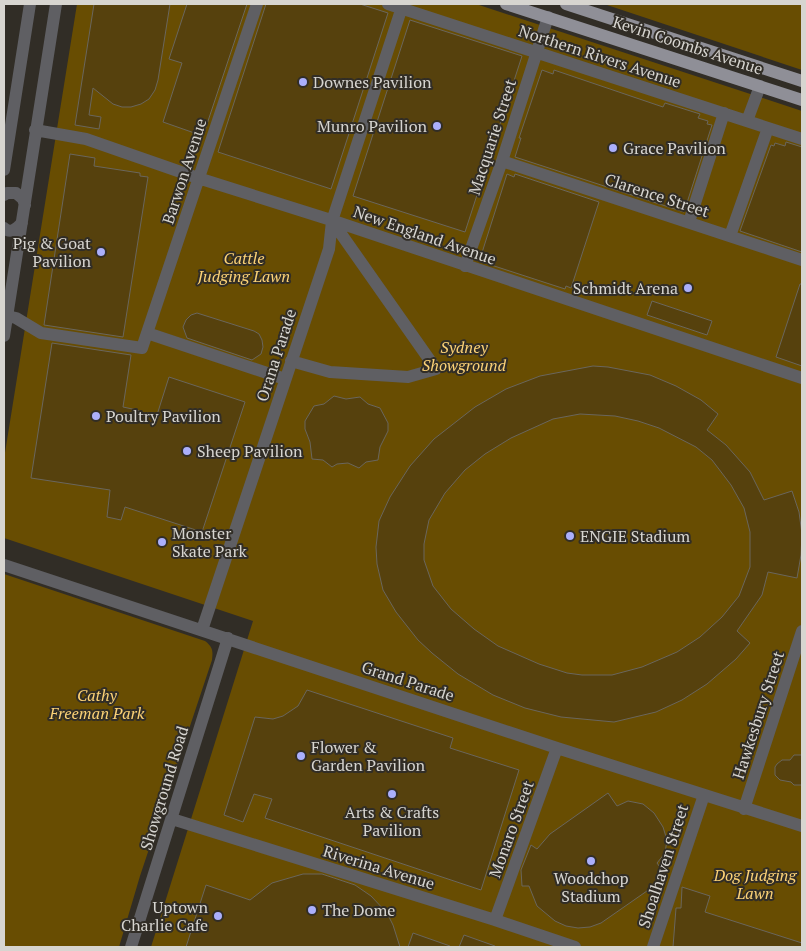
<svg xmlns="http://www.w3.org/2000/svg" width="806" height="951" font-family="'PT Serif',serif">
<rect width="100%" height="100%" fill="#312d26"/>
<!-- green -->
<path fill="#684d02" d="M77,4H476L802,111V947H151L253,621L4,538V459Z
M604,4H802V70Z
M4,574L205,641C213,647 213,651 212,660L140,876L119,947H4Z"/>
<!-- building -->
<path fill="#56410d" stroke="#6a665d" fill-rule="evenodd" d="M94,4H170L158,80L155,90L149,99L141,104L131,107H122L113,104L93,88L89,115L101,117L99,129L75,125Z
M187,4H247L203,136L163,122L182,63L169,59Z
M266,4H360L388,13L331,189L218,152Z
M410,20L522,56L465,232L353,196Z
M542,70L553,74L554,70L663,107L665,103L700,114L698,118L708,121L707,124L712,125L684,212L515,157L521,138H519Z
M786,142L802,147V252L740,231L771,145L774,146L775,143L785,146Z
M70,154L95,158L94,166L140,173V176L148,177L123,337L44,325Z
M507,174L514,177L515,174L599,202L571,288L566,286L565,289L485,263L486,260L480,259Z
M800,284H802V366L776,357Z
M652,301L712,321L707,335L647,315Z
M197,313L254,331L259,334L262,340L263,347L261,354L252,360L187,338L183,327L186,320L191,315Z
M52,343L131,355L123,407L137,410L156,418L169,377L245,402L202,532L125,507L121,520L107,517L110,490L31,478Z
M593,366L608,367L650,375L676,386L701,400L718,414L707,430L726,445L750,472L764,500L792,491L799,512L802,534L801,555L797,578L768,572L762,595L737,631L750,643L736,659L707,684L682,700L656,712L614,722L561,717L525,708L493,695L458,674L432,653L418,640L396,612L383,590L377,564L376,547L379,521L390,497L410,466L434,439L475,407L506,389L540,376ZM580,414L615,416L638,421L659,428L696,447L712,460L731,485L744,508L750,532V567L739,596L722,617L700,637L677,652L642,667L612,675H582L567,673L539,664L498,646L474,629L451,609L433,586L424,560V544L429,520L445,493L465,470L485,454L511,438L553,419Z
M334,396L346,399L360,397L368,404L380,408L388,423V431L380,447L378,460L366,462L359,468L348,463L337,464L332,467L323,460L312,459L310,442L305,429V421L314,406L324,404Z
M307,690L453,738L450,748L519,770L481,890L265,818L272,799L254,794L243,822L224,815L255,717L273,719L283,716L298,706Z
M794,755H802V785H794L791,782L780,780L775,775V767L777,764L782,760H790Z
M608,793L617,806L628,801L643,804L654,813L663,827L667,840L665,853L657,863L667,877L601,923L590,927L578,928L566,926L555,921L537,906L529,886H522L521,870L531,845L537,849L550,834Z
M303,874H322L355,885L371,896L387,913L393,925L400,947H186L206,885L250,900L272,883Z
M682,887L710,896L705,912L802,943V947H673L676,908H681Z
M413,933L450,946L449,947H408Z
M464,935L495,946L494,947H459Z"/>
<g fill="none" stroke-linecap="round" stroke-linejoin="round">
<!-- minor -->
<path stroke="#5f5f63" stroke-width="12" d="M388,4L802,139
M747,121L760,86
M35,130L86,139L198,178L331,220L802,378
M502,161L802,260
M4,170L30,4
M4,195L7,193H16L23,199L25,205
M689,222L724,113
M4,228C11,234 16,229 22,223
M730,236L768,128
M465,266L502,161L548,17
M7,316L16,318L41,333L142,348L257,4
M147,333L285,379
M4,336L56,4
M291,361L330,372L408,377L436,369L332,221
M4,565L557,748L802,826
M202,630L329,249L332,221L403,4
M744,809L802,631
M172,819L495,920L575,947
M495,920L557,748
M131,947L228,638
M653,947L704,795"/>
<!-- major -->
<path stroke="#8f8f97" stroke-width="12" d="M506,4L802,100
M566,4L802,81"/>
</g>
<!-- markers -->
<g fill="#abaffb" stroke="#312d26" stroke-width="2">
<circle cx="303" cy="82" r="5"/>
<circle cx="437" cy="126" r="5"/>
<circle cx="613" cy="148" r="5"/>
<circle cx="101" cy="252" r="5"/>
<circle cx="688" cy="288" r="5"/>
<circle cx="96" cy="416" r="5"/>
<circle cx="187" cy="451" r="5"/>
<circle cx="570" cy="536" r="5"/>
<circle cx="162" cy="542" r="5"/>
<circle cx="301" cy="756" r="5"/>
<circle cx="392" cy="794" r="5"/>
<circle cx="591" cy="861" r="5"/>
<circle cx="312" cy="910" r="5"/>
<circle cx="218" cy="916" r="5"/>
</g>
<g text-anchor="middle" stroke-width="4" stroke-linejoin="round" paint-order="stroke">
<!-- street labels -->
<g font-size="16" fill="#d7d5d0" stroke="#312d26">
<text transform="translate(688 45) rotate(18)" y="6">Kevin Coombs Avenue</text>
<text transform="translate(600 56) rotate(18)" y="6">Northern Rivers Avenue</text>
<text transform="translate(492 137) rotate(-72)" y="6">Macquarie Street</text>
<text transform="translate(184 171) rotate(-72)" y="6">Barwon Avenue</text>
<text transform="translate(657 195) rotate(18)" y="6">Clarence Street</text>
<text transform="translate(425 235) rotate(19)" y="6">New England Avenue</text>
<text transform="translate(276 355) rotate(-72)" y="6">Orana Parade</text>
<text transform="translate(408 681) rotate(18)" y="6">Grand Parade</text>
<text transform="translate(758 715) rotate(-72)" y="6">Hawkesbury Street</text>
<text transform="translate(164 788) rotate(-73)" y="6">Showground Road</text>
<text transform="translate(511 829) rotate(-70)" y="6">Monaro Street</text>
<text transform="translate(663 866) rotate(-72)" y="6">Shoalhaven Street</text>
<text transform="translate(379 867) rotate(17)" y="6">Riverina Avenue</text>
</g>
<!-- poi labels -->
<g font-size="16" fill="#d7d5d0" stroke="#312d26" text-anchor="start">
<text x="313" y="88">Downes Pavilion</text>
<text x="427" y="132" text-anchor="end">Munro Pavilion</text>
<text x="623" y="154">Grace Pavilion</text>
<text x="91" y="249" text-anchor="end">Pig &amp; Goat<tspan x="91" dy="18">Pavilion</tspan></text>
<text x="678" y="294" text-anchor="end">Schmidt Arena</text>
<text x="106" y="422">Poultry Pavilion</text>
<text x="197" y="457">Sheep Pavilion</text>
<text x="172" y="539">Monster<tspan x="172" dy="18">Skate Park</tspan></text>
<text x="580" y="542">ENGIE Stadium</text>
<text x="311" y="753">Flower &amp;<tspan x="311" dy="18">Garden Pavilion</tspan></text>
<text x="392" y="818" text-anchor="middle">Arts &amp; Crafts<tspan x="392" dy="18">Pavilion</tspan></text>
<text x="591" y="884" text-anchor="middle">Woodchop<tspan x="591" dy="18">Stadium</tspan></text>
<text x="208" y="913" text-anchor="end">Uptown<tspan x="208" dy="18">Charlie Cafe</tspan></text>
<text x="322" y="916">The Dome</text>
</g>
<!-- park labels -->
<g font-size="16" font-style="italic" fill="#fcd276" stroke="#312d26">
<text x="244" y="264">Cattle<tspan x="244" dy="18">Judging Lawn</tspan></text>
<text x="464" y="353">Sydney<tspan x="464" dy="18">Showground</tspan></text>
<text x="97" y="701">Cathy<tspan x="97" dy="18">Freeman Park</tspan></text>
<text x="755" y="881">Dog Judging<tspan x="755" dy="18">Lawn</tspan></text>
</g>
</g>
<!-- border -->
<rect width="806" height="951" fill="none" stroke="#d7d5d0" stroke-width="10"/>
</svg>
